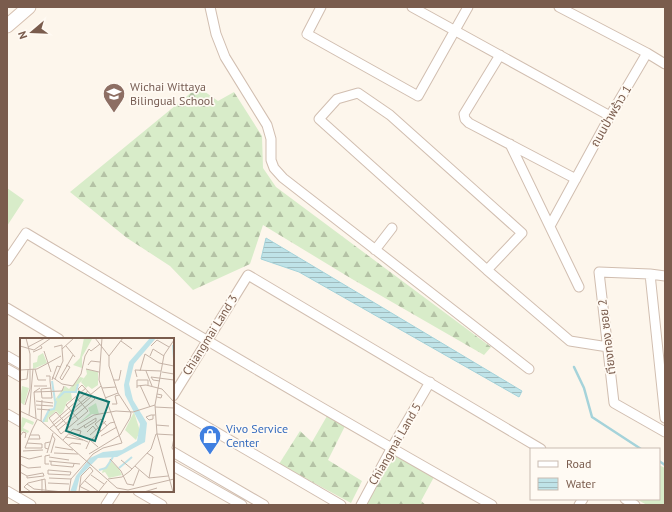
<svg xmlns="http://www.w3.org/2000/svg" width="672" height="512" font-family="'PT Sans','Noto Sans Thai',sans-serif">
<defs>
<pattern id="forest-firs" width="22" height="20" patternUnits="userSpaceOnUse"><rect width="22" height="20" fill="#d8ecc9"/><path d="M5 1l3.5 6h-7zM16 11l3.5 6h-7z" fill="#b4c2a5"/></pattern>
<pattern id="water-rules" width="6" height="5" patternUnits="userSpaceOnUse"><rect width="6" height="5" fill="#bfe3e8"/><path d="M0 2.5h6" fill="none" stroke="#a0bbbe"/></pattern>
</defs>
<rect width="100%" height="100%" fill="#fdf6ec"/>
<!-- grass -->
<path fill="#d8ecc9" d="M7,188L24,200L7,226Z
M659,465L665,468V505H647L636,499H659Z"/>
<!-- forest -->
<path fill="url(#forest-firs)" d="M198,87L218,101L234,92L262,136L263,168L276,187L491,347L484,355L352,279L263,225L250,264L193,290L170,266L127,238L70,192Z
M327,416L345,426L328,460L362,481L351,503L279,464L300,431L312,442Z
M392,453L434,477L421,501L426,505H365Z"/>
<!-- water -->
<path fill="url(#water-rules)" stroke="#a5d3da" d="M266,238L522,391L519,397L299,272L261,259Z"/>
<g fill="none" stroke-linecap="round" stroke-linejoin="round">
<!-- stream -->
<path stroke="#a5d3da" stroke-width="2.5" d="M574,367L584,388L592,417L641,449
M659,461L665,465"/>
<!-- street casing -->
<g stroke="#d1beb0" stroke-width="11">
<path id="street" d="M210,7L216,34L225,57L267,125L271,139V160L274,168L283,178L529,369
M321,7L307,34L418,96L468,7
M412,7L610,116
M559,7L647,53L665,64
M500,55L464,114L465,119L469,123L576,179
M510,144L579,287
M550,226L610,116L647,53
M375,250L392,228
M7,261L26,233C180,325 335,417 492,505
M487,270L522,233L390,115L358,93L337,99L319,119L487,270L570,341L608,347
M650,274L665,418
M665,276L650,274L599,272L614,403L665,432
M7,308L59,339
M7,356L21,364
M7,369L21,377
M173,396L248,275L541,449
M173,407L341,505
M7,414L21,422
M173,452L264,505
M173,466L242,505
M7,491L31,505
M138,491L162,505
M625,499L635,505
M106,505L115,491
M361,505L391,449L430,382
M579,505L583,499"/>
</g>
<!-- secondary casing -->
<g stroke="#d6c0b0" stroke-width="15">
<path id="secondary" d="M7,26L29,7"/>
</g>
<!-- street -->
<use href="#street" stroke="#fff" stroke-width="9"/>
<!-- secondary -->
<use href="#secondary" stroke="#fff" stroke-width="13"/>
</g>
<!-- icons -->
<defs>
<g id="school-pin" transform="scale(1.15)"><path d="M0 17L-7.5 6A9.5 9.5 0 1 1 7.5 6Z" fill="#8d6e63" stroke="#fffaf3"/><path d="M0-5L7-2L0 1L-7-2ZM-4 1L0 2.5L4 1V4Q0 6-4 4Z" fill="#fff"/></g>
<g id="shop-pin" transform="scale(1.15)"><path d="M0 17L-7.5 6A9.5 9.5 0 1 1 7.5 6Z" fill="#3f7fe0" stroke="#fffaf3"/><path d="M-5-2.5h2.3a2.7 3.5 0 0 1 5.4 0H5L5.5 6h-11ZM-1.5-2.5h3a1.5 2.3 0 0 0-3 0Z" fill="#fff"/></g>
</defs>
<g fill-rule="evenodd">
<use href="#school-pin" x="114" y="94"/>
<use href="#shop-pin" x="210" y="436"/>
</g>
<g text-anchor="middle" stroke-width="3.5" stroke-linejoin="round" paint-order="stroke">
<!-- education labels -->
<g font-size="12" fill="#785e54" stroke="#fffaf3" text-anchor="start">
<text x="130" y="91">Wichai Wittaya<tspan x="130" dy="14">Bilingual School</tspan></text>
</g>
<!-- street labels -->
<g font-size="12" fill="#7a5c4d" stroke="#fffaf3">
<text transform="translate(611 116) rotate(-60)" y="4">ถนนป่าพร้าว 1</text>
<text transform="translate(210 335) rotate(-58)" y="4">Chiangmai Land 3</text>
<text transform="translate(607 337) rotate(-97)" y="4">เาียงทอง ซอย 2</text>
<text transform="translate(395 444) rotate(-60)" y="4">Chiangmai Land 5</text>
</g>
<!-- shop labels -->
<g font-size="12" fill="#366cbe" stroke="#fffaf3" text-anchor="start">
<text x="226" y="433">Vivo Service<tspan x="226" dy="14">Center</tspan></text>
</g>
</g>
<!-- overview -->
<g transform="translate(20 338)">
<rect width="154" height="154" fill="#fdf6ec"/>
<path d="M60,39L64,40L56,49L57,54L51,55L52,61L47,64L43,74L40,77L36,73L28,80V84H23L29,72L34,71V63L45,48L49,51ZM2,48L9,50L4,67L0,64ZM114,74L120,93L116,102L105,92ZM89,121L99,131L102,137L89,140L85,134L82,135L83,131L90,124Z" fill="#d8ecc9"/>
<path d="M64,0L72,1L62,19V30L53,27L60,20ZM66,31L78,34V47L72,51L68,48L66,50L61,44L67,36ZM76,65L79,76H72L59,85L70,75L68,70ZM2,79L14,84L13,87L6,84L3,90L9,93L8,95L2,93L0,97Z" fill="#d8ecc9"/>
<path d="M23,15L27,25L13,31V25L17,24L18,18Z" fill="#d8ecc9"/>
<path d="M130,0H136L114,26L109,46L113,62L127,85L125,104L97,119L78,120L60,138L56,154H50L56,138L70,120L83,114L102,112L117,103L120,86L105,57L104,47L109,24Z" fill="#bfe3e8"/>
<path fill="none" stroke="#bfe3e8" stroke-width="2" d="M153,7L154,21M32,43L35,63M38,60L44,54H56L58,46M23,84L29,72L34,71L36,63M99,130L112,119M79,132L86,130L93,119"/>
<path fill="none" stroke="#c5b3a7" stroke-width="1" d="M75,0L89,18M101,3L112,11M0,8L14,12L31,0M46,8L55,19M131,8L137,2L149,9M8,9L25,0M34,9L42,7V11M24,13L31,34M13,14L22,10L21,8M130,18L133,11L144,18M68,27L71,23L80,24M15,31L18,42H26M66,31L79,34M0,32L17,31L41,18M120,33L125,16L139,25L154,28M126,33L132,48M142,34L154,36M26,38H30V43L32,60H22L21,51L31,50M32,39L42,46L53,48L61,36L65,18L69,11L71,13L80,6M117,39L115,32L141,33M35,41L43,23L42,11L54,0M0,42L7,41L8,32M32,42L37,28L41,29M42,42L40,40L53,17M42,42L50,29L46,27M94,42H99L101,32M140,43L133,42L131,39L154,42M120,47L130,69M14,48H27M117,48L126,47L142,51L154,64M82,50L96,49M117,50V42H128V47M14,54L42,53L44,48M137,59L141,60L142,57L137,56M85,60L98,55M16,63L33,65M92,66H97L95,58L99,57M5,67L10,51V16L6,0M16,67L33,68M135,69L154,70M17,71L30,72M0,73L21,83L97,150L108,152L154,141M9,77L13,31M133,77V81L129,82L126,79L131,77H135M16,80L14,54L20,50M58,81L46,67L66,50M21,83L22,62M32,85L68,53M57,87L74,77L96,73L113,74L135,67M64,87L65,90L76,83V80M136,87L149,88M36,89L72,58M49,89L36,74L29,80L41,96L68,73L56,59M30,90L81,48M38,92L75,61L62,47L58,51L61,55M57,92L76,80M81,93L75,86L81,81L87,88M67,94L73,88L76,92M49,96L68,104M136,96L154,97M70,97L86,83M0,98L3,94L6,95L5,100M81,98L97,89M45,99L63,102M154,100L152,110L154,113M9,101H20L19,97H10M43,102L53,91L61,93L59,99M71,102L90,85L95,84M7,105L22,106V110H5L7,105L12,92L17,82M49,107L52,105L61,106M35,109L53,112M28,111L25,110V105L30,104M66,111L70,102L78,109M3,113L23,112M27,115L33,95M31,115L35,101L32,97M34,115L58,116M127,115L133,119L129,140M69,116L100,97L110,80L111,75L98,55L89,28V18L103,0M0,118L9,121L22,118M29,119L49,122M90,121L101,133L107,146L113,147M101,122L112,131M29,123L60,126M31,123V127L53,129L54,126M0,126L8,130L21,129M29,126H25V118L30,117M115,128L129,140M28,132V136L50,137L51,134M28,132L51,134M0,134L7,138L23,135L24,138L7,140V138M71,137L84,146M29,140L51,141M129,140L148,138M22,141V154M88,141L102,139L110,133L131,111L136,96M65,143L79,154M28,145L49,146M7,146L14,151L43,154M59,148L71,154M60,148L73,133M113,148L119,132M79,153L87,143M11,154L4,149L8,145L25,141L26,154M49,154L51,141L73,116L83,110L102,105L79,42L82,0M59,154L61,138L70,129L73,133M124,154L137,150M153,154L137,96L135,67L144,17L154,2"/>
<path fill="#0f766e" fill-opacity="0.15" stroke="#0f766e" stroke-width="2" d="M59,54L89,64L75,103L46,93Z"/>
<rect width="154" height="154" fill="none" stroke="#7a5c4d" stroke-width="2"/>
</g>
<!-- border -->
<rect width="672" height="512" fill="none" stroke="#7a5c4d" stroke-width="16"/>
<!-- legend -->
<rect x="530" y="448" width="130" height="52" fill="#fffaf3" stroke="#cabbb1"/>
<rect x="538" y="461" width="20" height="6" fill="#ffffff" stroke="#cabbb1"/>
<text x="566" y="468" font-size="12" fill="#7a5c4d">Road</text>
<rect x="538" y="478" width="20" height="12" fill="url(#water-rules)" stroke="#cabbb1"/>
<text x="566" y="488" font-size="12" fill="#7a5c4d">Water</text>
<!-- north arrow -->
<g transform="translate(32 32) rotate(251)" stroke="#fffaf3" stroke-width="3" paint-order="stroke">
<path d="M0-3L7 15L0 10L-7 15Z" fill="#7a5c4d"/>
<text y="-6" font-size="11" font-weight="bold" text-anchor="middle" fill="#7a5c4d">N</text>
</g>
</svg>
